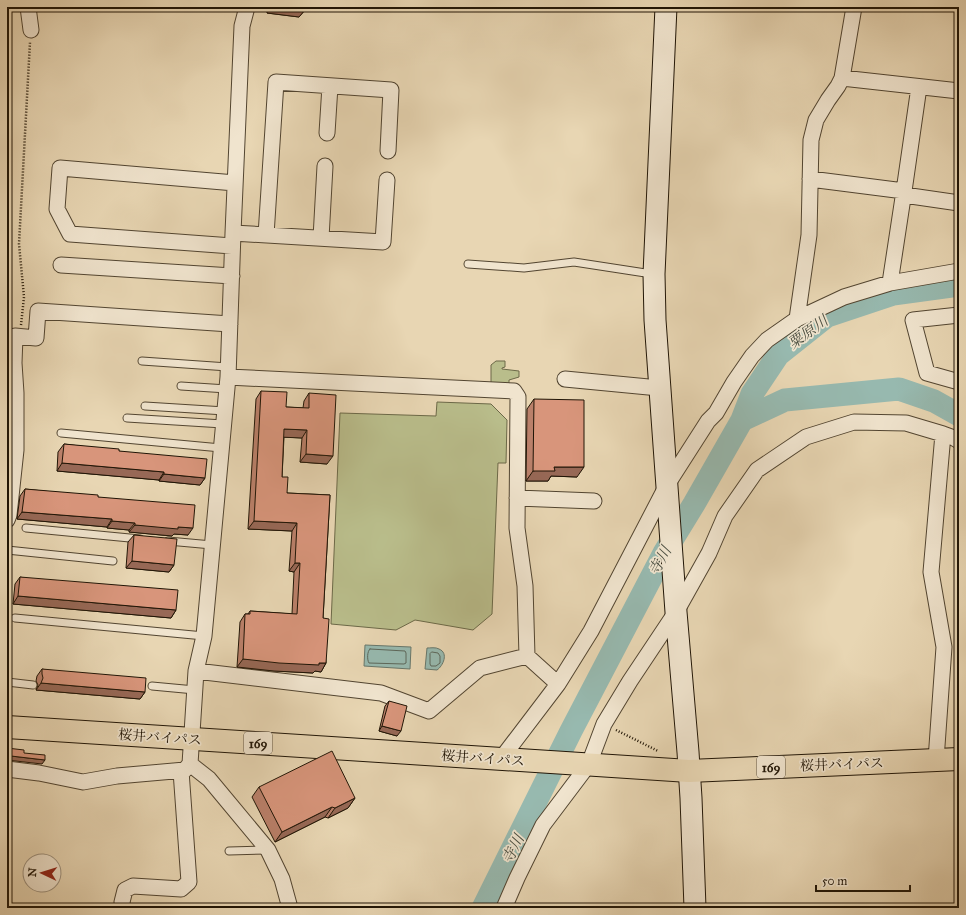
<svg xmlns="http://www.w3.org/2000/svg" width="966" height="915" font-family="'IM FELL Great Primer','Noto Serif JP',serif">
<rect width="100%" height="100%" fill="#e8d6b3"/>
<filter id="stains"><feTurbulence type="fractalNoise" baseFrequency=".005" numOctaves="4"/><feColorMatrix values="0 0 0 0 .2 0 0 0 0 .09 0 0 0 0 .02 0 0 0 .5 -.17"/></filter>
<radialGradient id="worn" r=".72"><stop offset=".6" stop-color="#630" stop-opacity="0"/><stop offset="1" stop-color="#630" stop-opacity=".3"/></radialGradient>
<!-- green -->
<path fill="#b9bd8b" stroke="#6c6948" d="M496,361H505V367L502,368V369L519,371V377L509,380V387L491,384V365Z
M437,402L491,404L507,420L506,463H498L492,614L473,630L415,620L396,630L331,624L340,413L436,416Z"/>
<!-- water -->
<path fill="#97b9af" stroke="#67776b" d="M365,645L411,647L410,669L364,666Z
M427,648C430,648 436,647 439,649C449,653 443,666 437,670L425,669Z"/>
<g fill="none" stroke-linecap="round" stroke-linejoin="round">
<!-- shore -->
<path stroke="#5c675a" stroke-width="1" d="M370,649L405,651L406,653V663L404,664L369,663C367,660 367,651 370,649Z
M432,652L438,653L440,656V663L436,666H431L430,664V654Z"/>
<!-- river -->
<path stroke="#97b9af" stroke-width="23" d="M742,420L785,400L899,389L934,401L959,415
M483,908L571,731L664,553L694,504L742,420L752,394L778,355L827,316L893,294L959,285"/>
<!-- lane casing -->
<g stroke="#524531" stroke-width="9">
<path id="lane" d="M468,264L524,268L574,262L652,274
M142,361L228,367
M181,386L227,389
M145,406L225,411
M127,418L223,424
M61,433L221,448
M26,528L140,539
M168,541L212,545
M7,550L113,561
M15,618L204,636
M7,682L33,685
M152,686L195,690
M229,851L268,850"/>
</g>
<!-- street casing -->
<g stroke="#524531" stroke-width="17">
<path id="street" d="M28,7L31,30
M247,7L242,26L233,233L228,377L204,636L196,671L190,764L209,779L268,850L282,879L290,908
M842,78L959,91
M327,133L330,86
M810,179L904,191
M904,195L959,203
M233,233L383,242L387,180
M266,235L276,82L391,90L388,151
M321,238L325,166
M232,246L70,234L57,209L60,168L235,183
M61,265L232,276
M890,283L904,191L919,87
M959,315L913,320L927,373L959,382
M797,319L844,297L890,283L959,271
M565,379L659,388
M517,498L594,501
M7,520L9,515L16,450V393L14,363L15,336L36,338L38,311L230,324
M527,656L558,684L591,631L667,485L708,421L716,413L734,382L752,356L767,340L797,319L809,235L811,140L816,120L828,100L838,86L842,78L854,7
M196,671L381,693L429,711L480,668L527,656L525,586L517,528L518,397L514,391L228,377
M501,759L558,684
M936,760L944,647L931,572L943,434
M7,769L39,773L83,782L117,776L185,770L188,766
M123,908L122,902L125,890L133,886L181,889L189,882L181,771
M504,908L517,878L543,825L589,764L604,724L630,681L676,612L709,553L725,516L757,470L806,437L854,422L906,423L943,434L954,438L959,441"/>
</g>
<!-- secondary casing -->
<g stroke="#201506" stroke-width="23">
<path id="secondary" d="M666,7L654,274L655,320L676,612L688,752L691,798L695,908"/>
</g>
<!-- highway casing -->
<g stroke="#201506" stroke-width="24">
<path id="highway" d="M7,727L689,771L959,759"/>
</g>
<!-- path -->
<path stroke="#201506" stroke-width="2.5" stroke-dasharray="1 2" stroke-linecap="butt" d="M21,325L24,297L19,244L30,42
M616,730L658,751"/>
<!-- lane -->
<use href="#lane" stroke="#f0e4ce" stroke-width="7"/>
<!-- street -->
<use href="#street" stroke="#f0e4ce" stroke-width="15"/>
<!-- secondary -->
<use href="#secondary" stroke="#f0e4ce" stroke-width="21"/>
<!-- highway -->
<use href="#highway" stroke="#e8d6b3" stroke-width="22"/>
</g>
<!-- wall -->
<path fill="#ba806a" stroke="#201506" d="M267,7H305V10L299,17L267,13Z
M261,391L286,407L303,408L304,401L309,393L327,464L300,462L302,438L284,437L282,477L287,493L330,495L323,618L326,663L321,672L315,671L313,673L274,671L237,667L240,622L245,614H248L250,611L292,614L294,572L289,571L292,531L248,529L256,399Z
M534,399L577,477L551,476L548,481H526L527,409Z
M64,444L119,451L205,478L200,485L159,481V480L57,471L58,452Z
M25,489L98,497L188,535L174,534L172,536L129,532V530L107,528V527L17,519L20,496Z
M134,535L174,565L169,572L126,568L128,542Z
M20,577L176,610L171,618L13,604L15,584Z
M42,669L145,692L140,699L36,690L38,685L36,681L37,676Z
M389,701L397,736L379,731L385,706Z
M259,787L355,798L348,808L328,818L325,817L275,842L252,797Z"/>
<!-- shaded-wall -->
<path fill="#976856" stroke="#201506" d="M271,7H281L305,10L299,17L267,13Z
M284,429L307,430L302,438L279,437Z
M306,454L333,456L327,464L300,462Z
M62,463L164,472L159,480L57,471Z
M554,467H584L577,477L551,476L548,481H526L533,471Z
M164,474L205,478L200,485L159,481Z
M22,512L112,519L107,527L17,519Z
M112,521L135,523L129,530L107,528Z
M254,521L297,523L292,531L248,529Z
M135,525L178,527L193,528L188,535L174,534L172,536L129,532Z
M132,561L174,565L169,572L126,568Z
M295,563H300L294,572L289,571Z
M18,596L176,610L171,618L13,604Z
M243,659L319,663H326L321,672L315,671L313,673L274,671L237,667Z
M41,683L145,692L140,699L36,690Z
M382,726L401,731L397,736L379,731Z
M7,756H11L45,760L42,764L7,760Z
M355,798L348,808L328,818L335,808Z
M332,807L325,817L275,842L282,832Z"/>
<!-- building -->
<path fill="#d8957b" stroke="#201506" d="M281,7H305V10Z
M261,391L287,392L286,407L309,408V393L336,395L333,456L306,454L307,430L284,429L282,477H288L287,493L330,495L323,618L329,619L326,663H319V665L279,663L243,659L245,614H250V611L297,614L300,563H295L297,523L254,521Z
M534,399L584,400V467H554L555,471H533Z
M64,444L119,449V451L207,459L205,478L164,474V472L62,463Z
M25,489L98,495V497L195,505L193,528L178,527V529L135,525V523L112,521V519L22,512Z
M134,535L177,539L174,565L132,561Z
M20,577L178,590L176,610L18,596Z
M42,669L146,678L145,692L41,683L43,678L42,674Z
M389,701L407,706L401,731L382,726Z
M7,748L24,750V753L45,755V760L11,756H7Z
M332,751L355,798L335,808L332,807L282,832L259,787Z"/>
<g text-anchor="middle" stroke-width="3.5" stroke-linejoin="round" paint-order="stroke">
<!-- shield labels -->
<g fill="#f0e4ce" stroke="#5e5342" stroke-width="1">
<rect x="244" y="732" width="28" height="22" rx="3"/>
<rect x="757" y="756" width="28" height="22" rx="3"/>
</g>
<g font-size="13" font-weight="bold" fill="#201506">
<text x="258" y="748">169</text>
<text x="771" y="772">169</text>
</g>
<!-- street labels -->
<g font-size="14" fill="#201506" stroke="#f0e4ce">
<text transform="translate(160 737) rotate(4)" y="5">桜井バイパス</text>
<text transform="translate(483 758) rotate(4)" y="5">桜井バイパス</text>
<text transform="translate(842 764) rotate(-2)" y="5">桜井バイパス</text>
</g>
<!-- water labels -->
<g font-size="15" font-style="italic" fill="#4a4e41" stroke="#f0e4ce">
<text transform="translate(808 332) rotate(-36)" y="5">粟原川</text>
<text transform="translate(660 561) rotate(-62)" y="5">寺川</text>
<text transform="translate(513 849) rotate(-63)" y="5">寺川</text>
</g>
</g>
<!-- margin -->
<rect width="966" height="915" fill="none" stroke="#e8d6b3" stroke-width="24"/>
<rect x="8" y="8" width="950" height="899" fill="none" stroke="#201506" stroke-width="2"/>
<rect x="12" y="12" width="942" height="891" fill="none" stroke="#201506"/>
<!-- north arrow -->
<g transform="translate(42 873) rotate(274)"><circle r="19" fill="#f0e4ce" stroke="#9d917e"/>
<path d="M0-3L7 15L0 10L-7 15Z" fill="#8f2418"/>
<text y="-6" font-size="11" font-weight="bold" text-anchor="middle" fill="#201506">N</text>
</g>
<!-- scale -->
<path d="M816 885v6h94v-6" fill="none" stroke="#201506" stroke-width="2"/>
<text x="822" y="885" font-size="12" fill="#201506" stroke="#f0e4ce" stroke-width="3" paint-order="stroke">50 m</text>
<rect width="100%" height="100%" filter="url(#stains)"/>
<rect width="100%" height="100%" fill="url(#worn)"/>
</svg>
